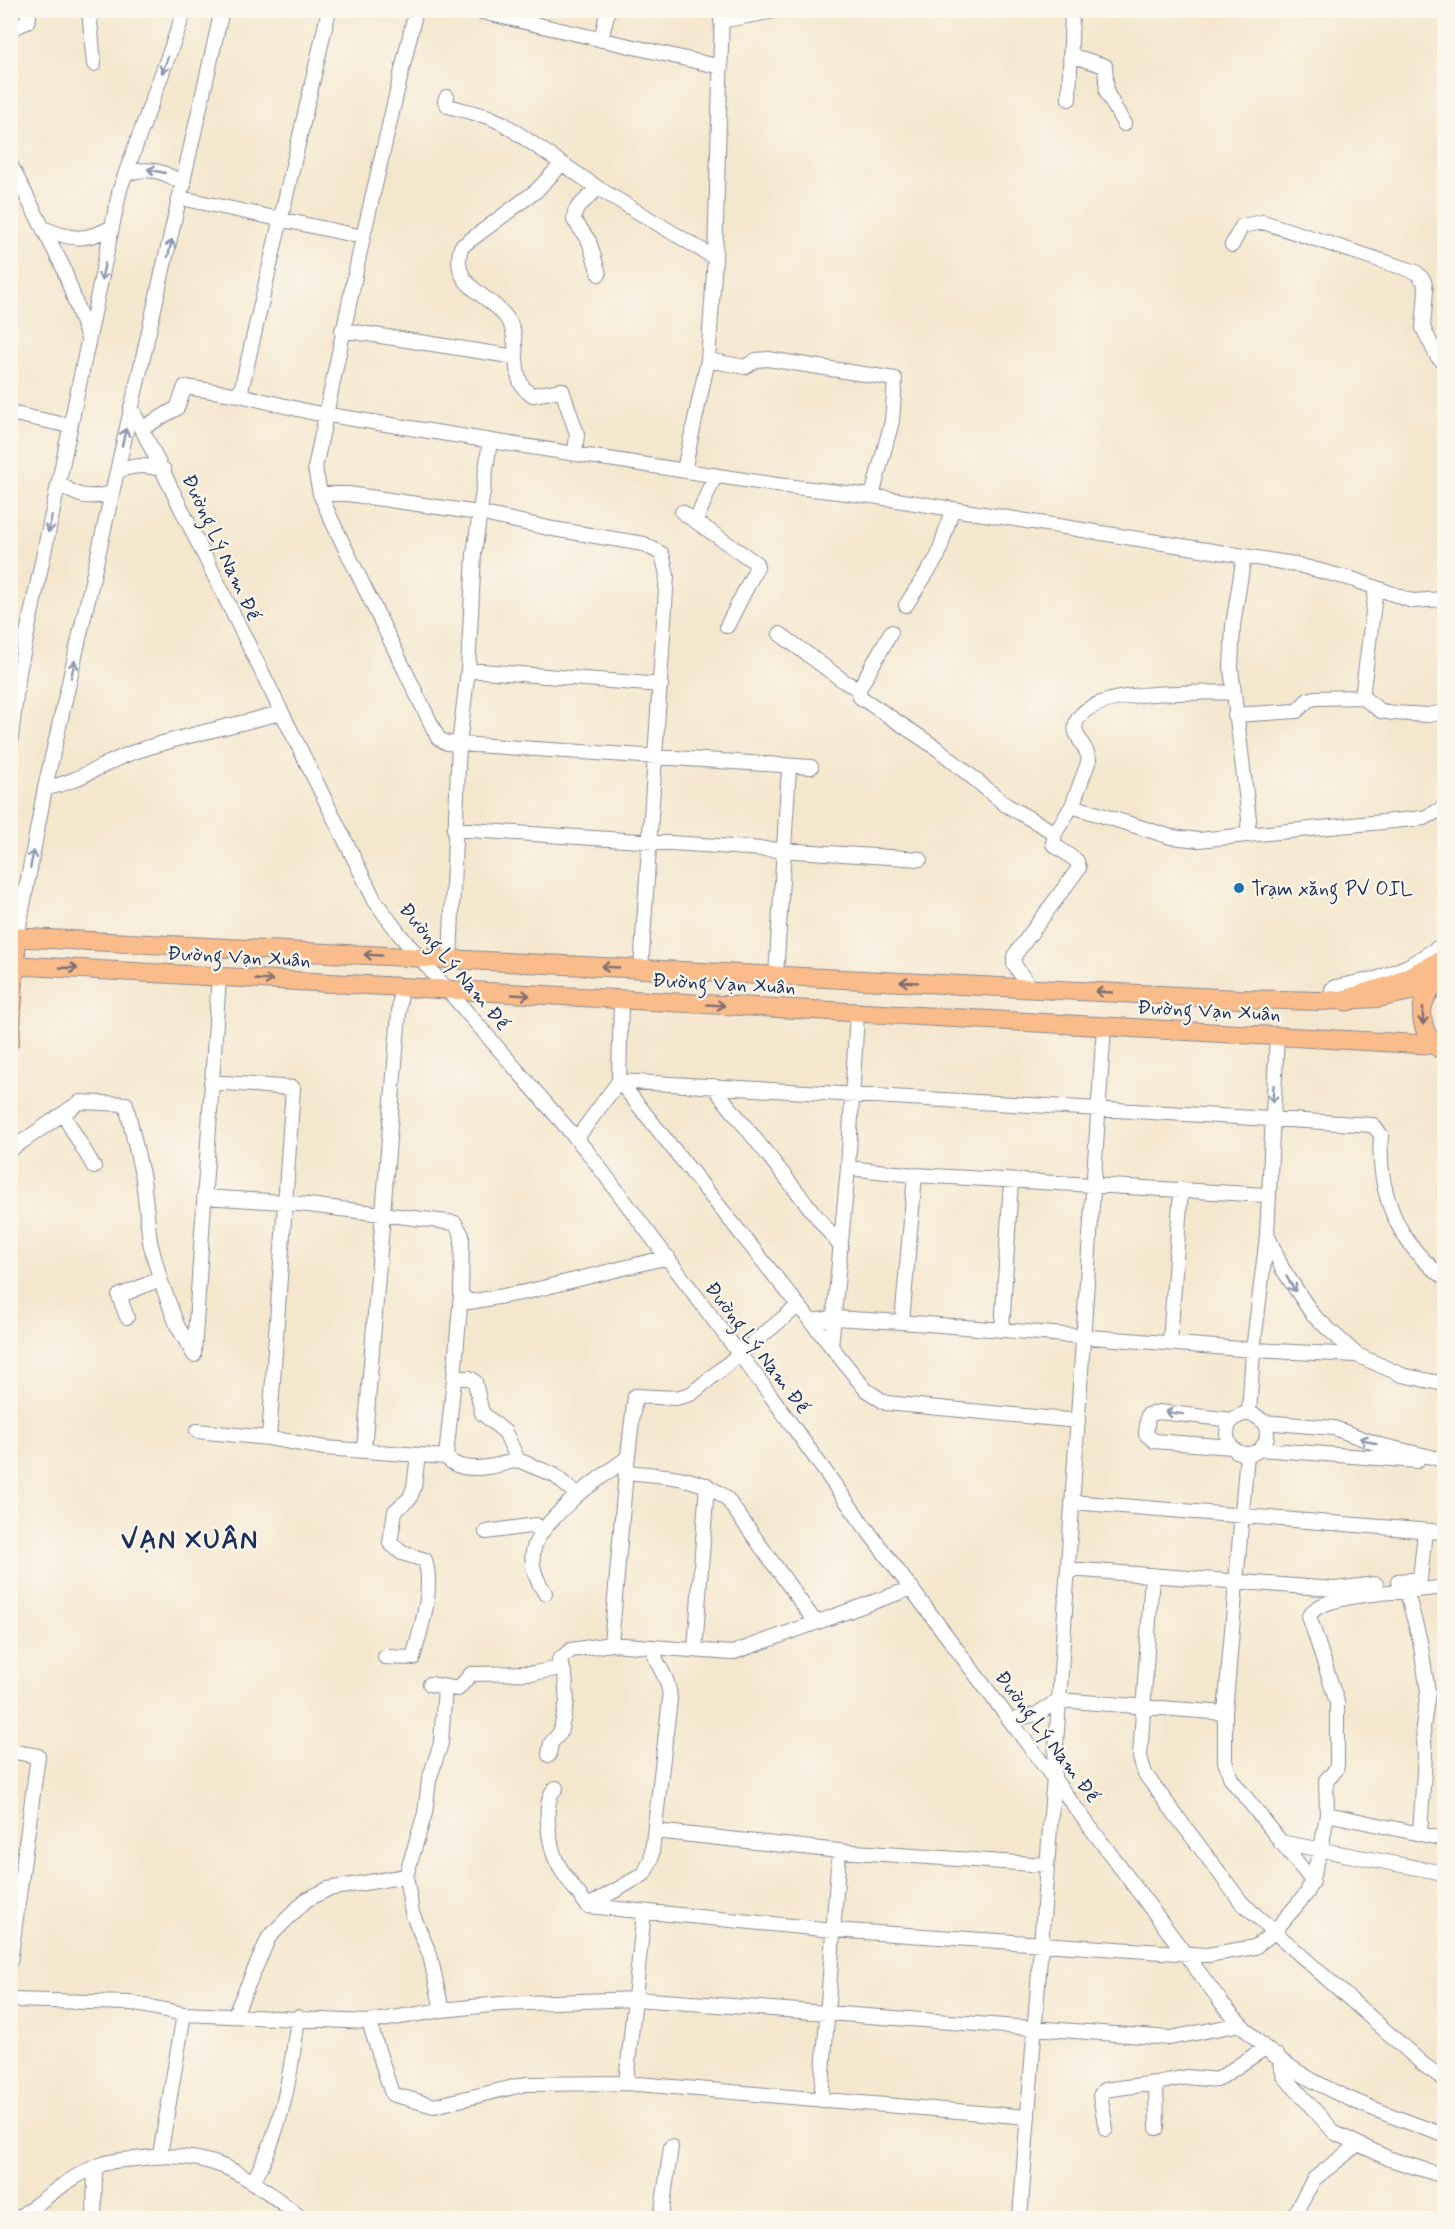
<svg xmlns="http://www.w3.org/2000/svg" width="1455" height="2229" font-family="Mynerve,sans-serif">
<rect width="100%" height="100%" fill="#fbf7ec"/>
<filter id="ink" filterUnits="userSpaceOnUse"><feTurbulence type="fractalNoise" baseFrequency=".0167" numOctaves="2"/><feDisplacementMap in="SourceGraphic" scale="12" xChannelSelector="R" yChannelSelector="G"/><feConvolveMatrix kernelMatrix="1 2 1 2 8 2 1 2 1" color-interpolation-filters="sRGB"/></filter>
<filter id="wash" filterUnits="userSpaceOnUse"><feTurbulence type="fractalNoise" baseFrequency=".008" numOctaves="4" result="noise"/><feDisplacementMap in="SourceGraphic" scale="24" xChannelSelector="R" yChannelSelector="G"/><feGaussianBlur stdDeviation="1.35" result="paint"/><feColorMatrix in="noise" values="0 0 0 0 0 0 0 0 0 0 0 0 0 0 0 0 0 1.4 0 .05"/><feComposite in="paint" operator="in"/></filter>
<g filter="url(#wash)">
<rect width="100%" height="100%" fill="#f5e7ce"/>
</g>
<g filter="url(#ink)">
<g fill="none" stroke-linecap="round" stroke-linejoin="round">
<!-- minor casing -->
<g stroke="#888b96" stroke-width="16">
<path id="minor" d="M89,10L94,64
M416,10L363,237L315,468L320,494L331,519L438,738L447,743L459,744L811,767
M473,10L721,67
M721,21L780,10
M10,29L27,22L29,17L25,10
M601,40L608,10
M1070,55L1105,66L1107,93L1124,124
M447,97L445,101L448,106L489,117L504,124L598,188L715,258
M1069,99L1072,10
M10,164L63,267L88,338
M562,164L536,191L461,247C449,290 494,294 510,323C521,342 508,385 533,395L562,390L577,434L575,454
M126,174C149,166 165,171 184,185
M598,188L579,206L575,212L574,220L589,241L599,274
M181,198L363,237
M43,228C70,240 86,242 112,227
M1232,245L1242,226L1263,222L1416,272L1424,281L1426,291L1423,328L1437,356L1444,362
M342,330L516,357
M708,360L745,367L756,360L768,359L895,379L892,421L872,496
M240,395L329,10
M131,407L375,901L400,935L587,1151L771,1396L862,1523L1222,2003C1235,2018 1248,2033 1263,2046C1313,2090 1383,2113 1444,2135
M10,413L70,426
M141,429L177,408L185,387L240,395L310,412L498,442L777,485L872,496L1294,564L1355,580L1412,601L1444,599
M684,470L708,360L715,258L722,10
M117,471C135,465 145,464 164,470
M59,482C76,498 90,499 112,493
M320,494H348L479,513L553,529L644,544L662,554L667,575L641,969
M682,512L756,563L757,567L727,626
M696,521L715,475
M906,605L938,556L952,510
M891,632L859,689L860,697L938,749L1006,805L1055,833L1072,806L1171,837L1199,840L1247,835L1249,819L1231,668L1233,625L1244,556
M780,634L845,682L859,689
M468,670L661,685
M1362,697L1376,588
M1235,715L1297,711L1308,700L1315,698L1362,697L1381,711L1394,713L1428,715L1444,712
M10,745L19,672L120,189L185,10
M45,788C77,783 103,763 134,752C181,736 232,726 280,713
M1072,806L1089,760C1088,747 1072,736 1076,723C1088,686 1201,694 1233,692
M454,829L920,859
M1247,835L1424,818L1444,808
M17,937L45,788L222,10
M450,960L459,744L468,670L474,554L490,441
M776,976L789,768
M1030,988L1014,964V956L1079,868L1077,861L1053,844L1055,833
M621,1000L619,1081L866,1390L886,1403L1078,1421
M1331,1001L1332,989L1335,987L1379,978L1408,966L1444,944
M1277,1036L1267,1234L1282,1268L1313,1315L1357,1355L1402,1375L1444,1384
M211,1082L293,1088L269,1438
M713,1086L841,1247
M63,1114L94,1167
M577,1138L619,1081L1373,1125L1381,1135C1377,1191 1397,1244 1444,1277
M10,1150L80,1102L126,1104L143,1179L150,1242L160,1279L177,1325L194,1355
M848,1168L915,1175L1267,1195
M204,1197L284,1202L455,1223L462,1235L461,1294L469,1302L526,1292L668,1257
M798,1306L691,1394L676,1398L635,1396L626,1472C661,1476 699,1475 727,1499L816,1623
M127,1317L119,1296L160,1279
M810,1321L834,1318L902,1322L1253,1350L1357,1355
M902,1322L915,1175
M1002,1330L1011,1181
M1170,1342L1181,1190
M831,1347L848,1168L857,1013
M194,1353L219,977
M454,1378L461,1294
M1227 1434a20 20 0 1 1 40 0a20 20 0 1 1-40 0Z
M1249,1414L1253,1350L1267,1236
M1263,1422L1334,1428L1380,1445L1444,1460
M197,1431L269,1438L325,1448L446,1457L454,1378H470L475,1382L482,1413L505,1432L518,1460L554,1475L577,1495L627,1458
M1232,1447L1154,1441L1146,1434L1148,1415L1159,1412L1233,1420
M1260,1449L1417,1461
M364,1451L401,988
M1247,1454L1225,1713V1761L1231,1779L1313,1882
M446,1457C462,1476 496,1466 518,1460
M1072,1502L1444,1532
M486,1532L536,1525
M1068,1569L1335,1589L1376,1584
M1152,1575L1140,1757L1145,1774L1242,1903L1424,2065L1444,2079
M1398,1581L1420,1579L1425,1531
M1444,1587C1419,1592 1321,1591 1309,1616L1337,1702V1765L1336,1770L1326,1780L1327,1814L1444,1839
M1406,1589L1420,1641L1428,1692L1423,1727L1425,1755L1420,1834
M545,1593C514,1548 546,1526 577,1495
M611,1644L626,1472
M695,1650L707,1485
M385,1657L413,1658C421,1628 434,1590 425,1560L402,1553L390,1543L395,1511L410,1498L414,1487L418,1455
M430,1684L458,1689L471,1674L534,1673L561,1668
M1012,1720L1037,1714L1059,1700L1225,1713
M10,1751L38,1756L10,1962
M549,1755L551,1743L560,1733L567,1702L565,1675L559,1660L571,1650L611,1644L732,1653L912,1588
M556,1788C541,1799 549,1849 558,1864C566,1879 578,1893 588,1906L833,1930L1207,1955L1255,1947L1273,1933L1307,1893L1321,1850L1327,1814
M655,1831L839,1851L1047,1865
M1280,1842L1444,1873
M588,1906L644,1874L651,1860L670,1699C669,1675 657,1669 652,1647
M10,2000L131,2003L184,2014L369,2022L442,2010L500,2004L636,1999L1170,2038L1241,2024
M442,2010L430,1955L412,1913L406,1876L425,1813L429,1780L441,1743L445,1687
M235,2014L269,1937L306,1900L328,1889L406,1876
M369,2022L392,2094L434,2106L526,2084L626,2083L1028,2117
M1278,2056L1284,2076L1335,2133L1390,2159L1444,2176
M626,2083L644,1912
M821,2100L839,1851
M1157,2128L1156,2083L1187,2077L1217,2080L1265,2048
M1106,2129L1100,2096L1104,2090L1156,2083
M160,2155L184,2014
M253,2181C282,2132 291,2073 298,2017
M18,2218C44,2200 72,2174 103,2164C113,2160 125,2160 135,2159C210,2147 245,2173 301,2218
M94,2218L95,2168
M661,2218L671,2147
M1020,2218L1054,1776L1104,1026
M1292,2218L1314,2179L1357,2145"/>
</g>
<!-- major casing -->
<g stroke="#888b96" stroke-width="20">
<path id="major" d="M10,937L1239,999L1319,1001L1378,998L1434,986
M10,965L1435,1045
M1438,984C1414,1001 1419,1033 1440,1049
M10,1041L17,937"/>
</g>
<!-- highway casing -->
<g stroke="#888b96" stroke-width="23">
<path id="highway" d="M1434,986L1444,974
M1347,1000L1393,986L1444,960"/>
</g>
<!-- minor -->
<use href="#minor" stroke="#fff" stroke-width="14"/>
<!-- major -->
<use href="#major" stroke="#f9bc8a" stroke-width="18"/>
<!-- highway -->
<use href="#highway" stroke="#f9bc8a" stroke-width="21"/>
</g>
<!-- one-way arrows -->
<defs><path id="oneway-shaft" d="M-6 0H5M1.5-3L5.5 0L1.5 3" fill="none" stroke-width="1.6" stroke-linecap="round" stroke-linejoin="round" transform="scale(1.5)"/></defs>
<g stroke="#8d97ae">
<use href="#oneway-shaft" transform="translate(165 65) rotate(110)"/>
<use href="#oneway-shaft" transform="translate(156 171) rotate(-167)"/>
<use href="#oneway-shaft" transform="translate(170 248) rotate(-77)"/>
<use href="#oneway-shaft" transform="translate(103 272) rotate(102)"/>
<use href="#oneway-shaft" transform="translate(124 437) rotate(-77)"/>
<use href="#oneway-shaft" transform="translate(50 524) rotate(102)"/>
<use href="#oneway-shaft" transform="translate(73 669) rotate(-77)"/>
<use href="#oneway-shaft" transform="translate(32 859) rotate(-79)"/>
<use href="#oneway-shaft" transform="translate(1273 1094) rotate(94)"/>
<use href="#oneway-shaft" transform="translate(1291 1284) rotate(59)"/>
<use href="#oneway-shaft" transform="translate(1174 1413) rotate(-173)"/>
<use href="#oneway-shaft" transform="translate(1368 1441) rotate(-159)"/>
</g>
<g stroke="#7f6e72">
<use href="#oneway-shaft" transform="translate(373 955) rotate(-177)"/>
<use href="#oneway-shaft" transform="translate(610 967) rotate(-177)"/>
<use href="#oneway-shaft" transform="translate(69 968) rotate(3)"/>
<use href="#oneway-shaft" transform="translate(264 980) rotate(3)"/>
<use href="#oneway-shaft" transform="translate(909 982) rotate(-177)"/>
<use href="#oneway-shaft" transform="translate(1104 992) rotate(-177)"/>
<use href="#oneway-shaft" transform="translate(521 995) rotate(3)"/>
<use href="#oneway-shaft" transform="translate(716 1005) rotate(3)"/>
<use href="#oneway-shaft" transform="translate(1423 1016) rotate(90)"/>
</g>
</g>
<!-- markers -->
<circle fill="#1f6fb2" stroke="#fbf7ec" stroke-width="2" cx="1239" cy="888" r="6"/>
<g text-anchor="middle" stroke-width="4.5" stroke-linejoin="round" paint-order="stroke">
<!-- street labels -->
<g font-size="20" fill="#1b2f5e" stroke="#fbf7ec">
<text transform="translate(222 547) rotate(65)" y="7">Đường Lý Nam Đế</text>
<text transform="translate(239 956) rotate(3)" y="7">Đường Vạn Xuân</text>
<text transform="translate(455 966) rotate(50)" y="7">Đường Lý Nam Đế</text>
<text transform="translate(724 983) rotate(3)" y="7">Đường Vạn Xuân</text>
<text transform="translate(1209 1010) rotate(3)" y="7">Đường Vạn Xuân</text>
<text transform="translate(758 1347) rotate(53)" y="7">Đường Lý Nam Đế</text>
<text transform="translate(1048 1736) rotate(53)" y="7">Đường Lý Nam Đế</text>
</g>
<!-- poi labels -->
<g font-size="20" fill="#1b2f5e" stroke="#fbf7ec" text-anchor="start">
<text x="1251" y="895">Trạm xăng PV OIL</text>
</g>
<!-- district labels -->
<g font-size="26" font-weight="bold" letter-spacing="1.5" fill="#1b2f5e" stroke="#fbf7ec">
<text x="190" y="1548">VẠN XUÂN</text>
</g>
</g>
<!-- margin -->
<rect width="1455" height="2229" fill="none" stroke="#fbf7ec" stroke-width="36"/>
</svg>
